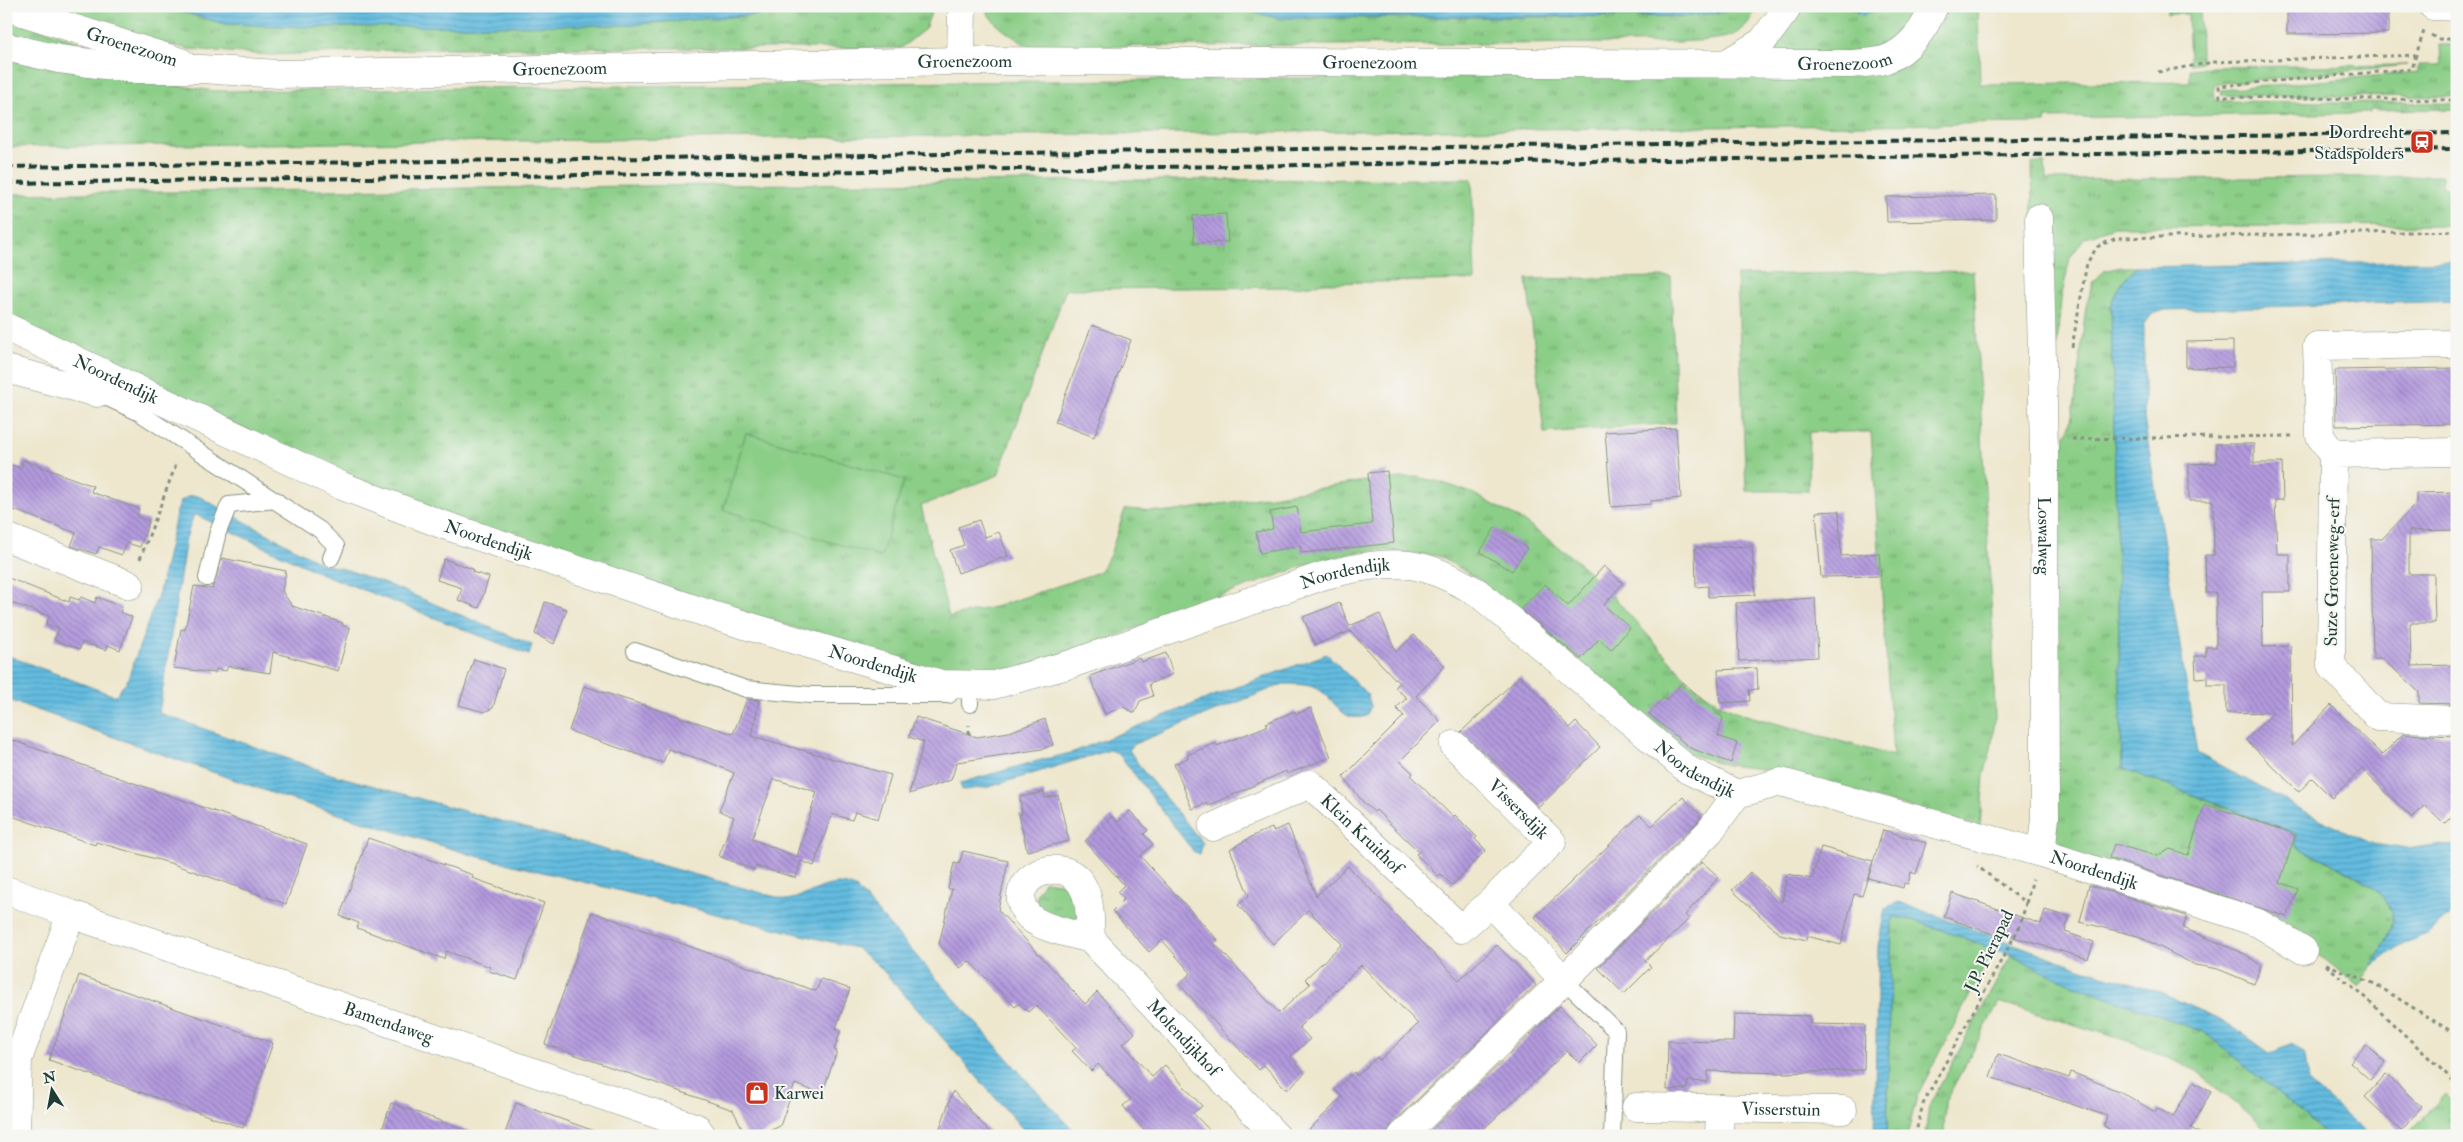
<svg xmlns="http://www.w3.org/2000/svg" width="2463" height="1142" font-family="'IM FELL Double Pica',serif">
<defs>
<pattern id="grass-tufts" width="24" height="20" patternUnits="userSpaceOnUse" patternTransform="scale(1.25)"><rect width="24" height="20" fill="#8bce87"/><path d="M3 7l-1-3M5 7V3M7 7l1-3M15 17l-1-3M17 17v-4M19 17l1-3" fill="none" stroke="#71a86f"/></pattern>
<pattern id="water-rules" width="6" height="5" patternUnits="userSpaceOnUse" patternTransform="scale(1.25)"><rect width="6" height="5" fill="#63bce0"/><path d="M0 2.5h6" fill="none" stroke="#519ab6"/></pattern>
<pattern id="building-back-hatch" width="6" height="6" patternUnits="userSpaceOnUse" patternTransform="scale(1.25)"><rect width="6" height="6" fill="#b49ade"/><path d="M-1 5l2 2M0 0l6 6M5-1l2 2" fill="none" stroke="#927fb5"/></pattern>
</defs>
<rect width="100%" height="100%" fill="#f6f6f2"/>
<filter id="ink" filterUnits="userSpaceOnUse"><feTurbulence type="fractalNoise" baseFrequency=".02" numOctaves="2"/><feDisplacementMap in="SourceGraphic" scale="10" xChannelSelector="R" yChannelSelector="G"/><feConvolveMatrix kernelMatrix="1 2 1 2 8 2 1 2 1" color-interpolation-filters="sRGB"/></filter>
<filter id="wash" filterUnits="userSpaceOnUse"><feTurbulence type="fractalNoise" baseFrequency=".0096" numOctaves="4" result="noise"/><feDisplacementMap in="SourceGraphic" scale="20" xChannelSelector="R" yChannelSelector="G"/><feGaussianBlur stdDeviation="1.12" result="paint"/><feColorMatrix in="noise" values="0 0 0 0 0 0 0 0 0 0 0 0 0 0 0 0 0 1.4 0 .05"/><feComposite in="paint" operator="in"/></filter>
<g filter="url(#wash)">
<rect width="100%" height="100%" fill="#eee7ce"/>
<!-- grass -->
<path fill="url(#grass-tufts)" stroke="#55865e" d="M34,6H162L225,24L314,27L625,25L866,6L933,7L925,29L901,48H448L270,55L189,49L110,31Z
M984,6H1194L1244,10L1278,18L1690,16L1756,6C1755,15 1744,30 1736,34C1719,43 1655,42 1633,43L1029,47C1013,36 991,25 984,6Z
M1794,6H1846L1863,15L1883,6H1919C1913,17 1908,27 1898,34C1867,61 1804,54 1765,54Z
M1950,6H1978L1980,84L2190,82V69L2210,67L2407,65L2214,84L2215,101L2435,103L2457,104V109L2370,110V113L2046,118L2045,123H2036L6,147V60L214,91L1797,72L1936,31Z
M2167,6H2200L2201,62L2190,64L2188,14H2167Z
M6,16L139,64L6,37Z
M2440,45H2457V97L2222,95L2221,90L2418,72V65H2441Z
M2032,163H2045L2046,180L2442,176L2443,187H2457V225L2114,227L2084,238L2070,258L2061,299L2049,437L2033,215Z
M1472,179L1475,280L1325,283L1295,287L1066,289L998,475L921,506L949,617L998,606L1099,572L1110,555L1125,509L1170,512L1365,481L1416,477L1440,482L1472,493L1520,519L1571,556L1604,586L1691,684L1719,704L1746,715L1893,756L1871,432H1809L1808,491H1746L1737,275L1973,271L1993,637L1995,720L1991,749L1984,776L1980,827L1777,771L1728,765L1672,749L1480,580L1439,556L1380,550L1352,553L1309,564L1174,613L1054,661L1007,676L945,675L396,502L6,315V194L1120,180Z
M2121,267H2137C2123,279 2115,289 2111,307L2122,768L2296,835V847C2319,857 2399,890 2393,921C2388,944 2371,966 2359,987L2296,936L2058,846L2055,828L2050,453L2069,430L2075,401L2086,306L2093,281L2103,271Z
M1671,277L1676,423L1544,433L1527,279Z
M1045,881L1067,884L1072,894L1079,924C1058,917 1019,910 1045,881Z
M1892,917L1910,919L1994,949L1917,1096L1907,1136H1887Z
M2011,955L2069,983L2204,1032L2329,1136H2275L2197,1071L2135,1043L1999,1002L1945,1102L1944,1136H1925L1929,1106Z
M2445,1094L2457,1105V1136H2406Z"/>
<!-- garden -->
<path fill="#8bce87" stroke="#55865e" d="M746,433L904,480L881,557L723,510Z"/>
<!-- water -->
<path fill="url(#water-rules)" stroke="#417c8a" d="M162,6H866L625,25L314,27L225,24Z
M1194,6H1748L1729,11L1690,16L1278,18L1244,10Z
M1846,6H1883L1863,15Z
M2457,261V301L2165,310L2152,314L2144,325V418L2197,753L2319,819L2373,844L2407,849L2434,845L2453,846L2457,850L2455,911L2427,934L2404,943L2371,967C2377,956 2394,931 2393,918C2389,884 2324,859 2296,847V834L2122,768L2111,307C2115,289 2123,279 2137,267Z
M189,496H198L323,564L348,570L394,587L532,645L529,655L320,573L194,514L186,538L159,713L334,775L787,900C814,895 831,875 857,889L1031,1085L1079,1136H1029L879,966L856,948L472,855L280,796L6,699V655L115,696L127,681L159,592L177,511L181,501Z
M1327,654L1367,694L1371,706L1366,716C1341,724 1337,700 1318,689C1308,684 1294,684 1283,684L1134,744L1129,750L1143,771L1203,843L1200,854L1193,851L1118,753L1110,750L989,787L962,790L960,783L1037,761L1071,753L1221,693Z
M1899,902L2080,968L2159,992L2224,1021L2270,1054L2292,1044L2305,1055L2308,1082L2370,1136H2329L2204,1032L2069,983L2040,970L2014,956L1910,919L1892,917L1887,1136H1874L1878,947L1885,908Z"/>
<g id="blocks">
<!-- building -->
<path fill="url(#building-back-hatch)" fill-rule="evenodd" d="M2287,6H2388V33L2287,34Z
M1996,195V220L1887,222L1886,197Z
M1226,214L1228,242L1194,243L1193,216Z
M1092,325L1131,340L1094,437L1055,422Z
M2233,341V367L2186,368V342Z
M2457,368V424L2336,426L2335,370Z
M1676,428L1681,498L1651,501V504L1611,507L1605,432Z
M2216,444H2254V463H2282L2283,500H2275L2277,554H2290V592H2262L2263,647L2291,646L2292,746L2331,705L2382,755L2403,734L2457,736V812L2445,824L2425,805L2412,818L2362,769L2332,798L2312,778L2299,792L2246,740L2274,712L2226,713V685H2207V677L2196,678L2195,656H2206V647H2216V593H2206L2205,555H2214L2213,501H2189V464L2217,463Z
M23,460L93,486L91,492L139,509L137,517L149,521L140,547L127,543L122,555L99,547L96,554L71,546L76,533L6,507V463L21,468Z
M1387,471L1394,543L1301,553L1300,546L1260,553L1256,532L1273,529L1270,512L1297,507L1301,532L1372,524L1368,473Z
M2457,492V530L2409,531V574H2434V585L2435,623H2410L2411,666L2457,665V704L2419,703V692L2383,659H2373L2371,539H2382L2416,504V493Z
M1839,511L1841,556L1879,553L1881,576L1821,577L1816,512Z
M979,520L985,537L999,532L1008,556L958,573L950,550L964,545L958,527Z
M1495,528L1527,548L1512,571L1480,552Z
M1752,546L1755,595L1708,597V586L1696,587L1695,548Z
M222,558L286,571L282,591L292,606L343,623L342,625L350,628L338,671L273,652L270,673L228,666L226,671L216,669L215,673L174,668L181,629L185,630L194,586L212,589Z
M444,559L473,569L472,572L489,577L479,608L458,600L462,588L437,580Z
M1604,566L1623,583L1604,605L1630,628L1611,650L1599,639L1581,659L1521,609L1545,584L1568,606Z
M6,577L69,602L70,597L79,600L81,597L95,603L97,597L122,607L120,612L132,617L120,650L108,645L106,650L82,642L80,649L54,640L59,628L46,624L49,616L6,601Z
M1815,598L1818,657L1739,661L1736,603Z
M545,602L567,609L554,644L535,634Z
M1340,603L1349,626L1380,614L1396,652L1414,635L1445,666L1416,696L1440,721L1400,761L1413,773L1411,776L1453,817L1455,815L1477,837L1475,839L1486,850L1452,885L1441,874L1438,876L1416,854L1419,852L1376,810L1374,812L1363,802L1343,777L1404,716L1396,708L1407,698L1395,688L1399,683L1350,631L1315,645L1303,617Z
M1166,653L1173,674L1149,684L1153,696L1140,701L1135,713L1123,707L1105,714L1090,676L1139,658L1141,662Z
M474,659L504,669L493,708L484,712L459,705Z
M1757,668L1758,689L1749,690L1750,701L1720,703L1718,670Z
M1520,676L1570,728L1576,722L1600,747L1539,807L1487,753L1486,755L1461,732Z
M1683,682L1723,718L1718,736L1737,743L1731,763L1690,748L1649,714L1663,698L1666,700Z
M584,686L733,734L747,699L759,700L752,736L891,775L878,819L855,812L852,820L832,814L814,866L801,861L796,878L756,866L754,870L719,856L734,817L719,811L734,773L706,761L668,749L663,763L569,731ZM774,779L817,792L797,857L752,839Z
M1311,708L1331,757L1287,774L1286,771L1208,806L1207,803L1192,809L1174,764L1188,758L1187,755L1216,743L1217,746L1267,726L1266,723L1295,711L1296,714Z
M916,717L977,737L1009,732L1045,719L1053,745L1042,749L957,762L951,780L909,794L924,742L909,737Z
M6,738L307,844L286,904L170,863L96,842L95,845L6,814Z
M1044,792L1045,798L1058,795L1069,841L1027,851L1019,814H1022L1020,797Z
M1683,797L1701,816L1698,821L1567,953L1535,917L1640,815L1652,826Z
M2205,804L2290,832L2295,836L2280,882L2298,889L2287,917L2109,858L2114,844L2157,856L2170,849L2188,855Z
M1130,811L1148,830L1144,834L1153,844L1140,856L1218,940L1214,943L1279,1013L1310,984L1305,979L1342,944L1308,910L1273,944L1238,905L1249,896L1230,849L1257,834L1272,828L1273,831L1288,825L1316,896L1348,866L1459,980L1497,945L1536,985L1391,1125L1387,1136H1303L1342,1097L1335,1090L1354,1072L1357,1076L1377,1057L1380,1060L1418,1024L1361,965L1299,1027L1310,1039L1290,1057L1305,1073L1287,1090L1264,1065L1259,1070L1179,984L1191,973L1162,940L1149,952L1112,911L1124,899L1117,892L1124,885L1085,841L1112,816L1118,822Z
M1883,830L1926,843L1916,874L1911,872L1908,884L1904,883L1903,888L1868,878Z
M368,838L473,875L472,878L544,903L517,980L489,971L490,967L446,951L444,959L357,928L359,923L340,916Z
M1821,847L1873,861L1862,896L1854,894L1841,945L1807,936V940L1780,934L1732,890L1750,872L1782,902L1787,874L1812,879Z
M963,851L1008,861L998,910L1085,1004L1097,992L1135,1033L1123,1044L1152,1077L1165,1065L1202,1106L1193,1113L1215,1136H1150L1123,1106L1131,1099L1098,1064L1091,1071L1072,1051L1076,1048L1036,1005L1028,1012L1019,1003L1015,1007L969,961L960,968L939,944L952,889H948L954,863L959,864Z
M1702,862L1719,877L1685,915L1689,919L1645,961L1651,967L1624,994L1598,968Z
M2089,885L2187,916L2183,928L2245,954L2261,966L2254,984L2218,969L2195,965L2138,936L2080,922Z
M1952,893L2041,924L2045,910L2069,917L2065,932L2094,942L2088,959L2000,933L1999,936L1944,917Z
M592,912L816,991L821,979L850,989L836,1028L841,1030L834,1050L837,1051L822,1094L795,1084L780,1126L759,1136H746L733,1110L545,1044Z
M79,975L273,1043L243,1128L49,1060Z
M1560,1006L1597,1045L1579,1063L1567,1051L1476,1136H1425Z
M1734,1014L1810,1016V1024L1865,1025L1864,1070L1786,1073L1708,1071V1082L1688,1081L1687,1089L1667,1090L1668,1041L1733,1042Z
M2366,1045L2385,1062L2370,1080L2350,1062Z
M1998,1054L2069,1078L2071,1072L2121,1092L2155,1112L2157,1108L2173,1117L2193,1082L2211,1092L2191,1128L2204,1136H2120L2104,1126L2107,1116L1990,1077Z
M2386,1074L2422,1107L2401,1131L2365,1097Z
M953,1091L993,1136H937Z
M391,1103L474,1133V1136H380Z
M516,1103L600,1133V1136H504Z"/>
</g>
</g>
<g filter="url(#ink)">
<use href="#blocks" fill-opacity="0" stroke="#869281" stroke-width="1"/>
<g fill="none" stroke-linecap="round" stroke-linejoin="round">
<!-- lane casing -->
<g stroke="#869281" stroke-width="18">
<path id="lane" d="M97,393L140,413L320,530L336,546L331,558
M207,578L218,532L229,505L276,500
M635,651L746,689L810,695H949
M970,704V696
M1564,980L1616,1031L1612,1136"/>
</g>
<!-- street casing -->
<g stroke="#869281" stroke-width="29">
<g id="street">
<path d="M2433,6L2457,7"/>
<path id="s1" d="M2039,218L2044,453L2045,818L2041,853"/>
<path id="s2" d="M6,327L342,486L441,524L715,616L941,684L994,685L1071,664L1322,576C1353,568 1393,559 1424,568C1443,573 1460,583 1477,592L1688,770L1737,794L1781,782L2041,853L2229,913L2258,923L2303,950"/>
<path d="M6,369L97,393L104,373"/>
<path d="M2457,452L2333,454L2331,665L2378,717L2457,720"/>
<path d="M2333,454L2320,436L2317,346L2457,344"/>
<path d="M6,537L130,585"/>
<path id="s3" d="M1454,745L1552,842L1490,903L1564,980"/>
<path id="s4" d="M1213,827L1310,784L1461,929L1490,903"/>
<path id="s5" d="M6,890L71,914L697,1128L702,1136"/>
<path id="s6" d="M1091,939C1090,924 1091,903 1084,889C1065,848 1001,880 1027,914C1037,928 1074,934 1091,939L1276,1136"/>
<path id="s7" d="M1636,1107L1843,1110"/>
<path d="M16,1136L18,1059L71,914"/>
<path d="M1402,1136L1564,980L1710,831L1737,794"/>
<path d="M1719,1136L1720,1108"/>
</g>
</g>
<!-- secondary casing -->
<g stroke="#869281" stroke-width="29">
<g id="secondary">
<path id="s8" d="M6,7L181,62"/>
<path id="s9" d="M6,47L59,59L136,69H202L278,74L961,61L1852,64C1862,63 1874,63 1884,60C1908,52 1925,29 1934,6"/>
<path d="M961,61L962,6"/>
<path d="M1729,62L1762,42L1786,10V6"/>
</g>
</g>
<!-- path -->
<path stroke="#869281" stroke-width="3" stroke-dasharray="4 4" stroke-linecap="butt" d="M2431,35L2438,39H2457
M2416,55L2412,69L2219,86L2220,97L2457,100
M2158,72L2214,62L2416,55L2424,31
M2072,347L2087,263L2097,247L2116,238L2457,231
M2072,439L2293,436
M140,559L177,462
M969,734V725
M2026,903L2033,879
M2326,964L2375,984L2457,1035
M2326,965L2359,992L2457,1084
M2451,1079L2457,1074
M1915,1136L1923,1104L2020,926L2026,903L1977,866"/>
<!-- lane -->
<use href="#lane" stroke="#fff" stroke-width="16"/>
<!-- street -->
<use href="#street" stroke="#fff" stroke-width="28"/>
<!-- secondary -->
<use href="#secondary" stroke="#fff" stroke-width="28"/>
<!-- rail -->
<path stroke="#1f3d34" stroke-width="4" stroke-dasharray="8 4" stroke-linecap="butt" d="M6,167L2457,133
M6,183L2457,149"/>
</g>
</g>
<!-- icons -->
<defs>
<g id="station-square" transform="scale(1.25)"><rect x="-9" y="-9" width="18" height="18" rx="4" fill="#c8321e" stroke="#f6f6f2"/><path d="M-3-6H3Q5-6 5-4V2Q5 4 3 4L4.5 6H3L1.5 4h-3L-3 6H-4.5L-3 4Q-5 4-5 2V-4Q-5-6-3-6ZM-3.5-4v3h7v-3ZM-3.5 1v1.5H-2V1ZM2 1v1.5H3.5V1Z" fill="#fff"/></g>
<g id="shop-square" transform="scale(1.25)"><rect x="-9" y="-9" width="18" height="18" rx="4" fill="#c8321e" stroke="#f6f6f2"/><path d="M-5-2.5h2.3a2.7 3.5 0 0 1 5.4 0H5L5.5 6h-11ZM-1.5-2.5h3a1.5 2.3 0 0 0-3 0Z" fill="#fff"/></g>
</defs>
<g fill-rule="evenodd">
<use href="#station-square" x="2422" y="142"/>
<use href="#shop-square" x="757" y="1093"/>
</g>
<g text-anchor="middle" stroke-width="4" stroke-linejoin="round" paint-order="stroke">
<!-- street labels -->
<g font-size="18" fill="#1f3d34" stroke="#f6f6f2">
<text dy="6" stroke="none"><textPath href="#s8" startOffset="132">Groenezoom</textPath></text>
<text dy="6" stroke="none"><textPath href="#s9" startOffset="1841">Groenezoom</textPath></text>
<text dy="6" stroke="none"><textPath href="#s9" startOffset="961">Groenezoom</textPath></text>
<text dy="6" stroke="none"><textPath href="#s9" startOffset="1366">Groenezoom</textPath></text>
<text dy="6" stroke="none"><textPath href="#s9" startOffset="556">Groenezoom</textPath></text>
<text dy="6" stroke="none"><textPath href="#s2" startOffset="122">Noordendijk</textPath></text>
<text dy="6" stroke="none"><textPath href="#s1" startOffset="318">Loswalweg</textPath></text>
<text dy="6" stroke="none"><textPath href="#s2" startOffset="528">Noordendijk</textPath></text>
<text transform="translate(2332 572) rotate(-89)" y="6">Suze Groeneweg-erf</text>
<text dy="6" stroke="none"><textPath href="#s2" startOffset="1425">Noordendijk</textPath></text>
<text dy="6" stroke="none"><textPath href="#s2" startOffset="932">Noordendijk</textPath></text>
<text dy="6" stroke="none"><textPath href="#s2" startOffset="1845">Noordendijk</textPath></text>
<text dy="6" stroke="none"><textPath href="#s3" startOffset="91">Vissersdijk</textPath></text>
<text dy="6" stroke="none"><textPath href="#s4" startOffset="178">Klein Kruithof</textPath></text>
<text dy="6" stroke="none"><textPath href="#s2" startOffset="2265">Noordendijk</textPath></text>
<text transform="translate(1989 951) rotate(-64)" y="6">J.P. Pierapad</text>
<text dy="6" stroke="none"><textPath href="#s5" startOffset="405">Bamendaweg</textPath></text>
<text dy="6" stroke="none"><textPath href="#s6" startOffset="359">Molendijkhof</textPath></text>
<text dy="6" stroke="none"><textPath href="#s7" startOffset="145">Visserstuin</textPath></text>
</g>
<!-- poi labels -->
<g font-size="18" fill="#1f3d34" stroke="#f6f6f2" text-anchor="end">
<text x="2404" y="138">Dordrecht<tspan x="2404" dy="21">Stadspolders</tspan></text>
<text x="774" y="1099" text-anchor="start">Karwei</text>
</g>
</g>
<!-- margin -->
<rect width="2463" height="1142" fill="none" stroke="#f6f6f2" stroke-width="25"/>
<!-- north arrow -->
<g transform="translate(52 1090) rotate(349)" stroke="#f6f6f2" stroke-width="4" paint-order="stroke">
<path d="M0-4L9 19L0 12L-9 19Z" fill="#1f3d34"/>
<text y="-8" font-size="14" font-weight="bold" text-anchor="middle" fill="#1f3d34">N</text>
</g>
</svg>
